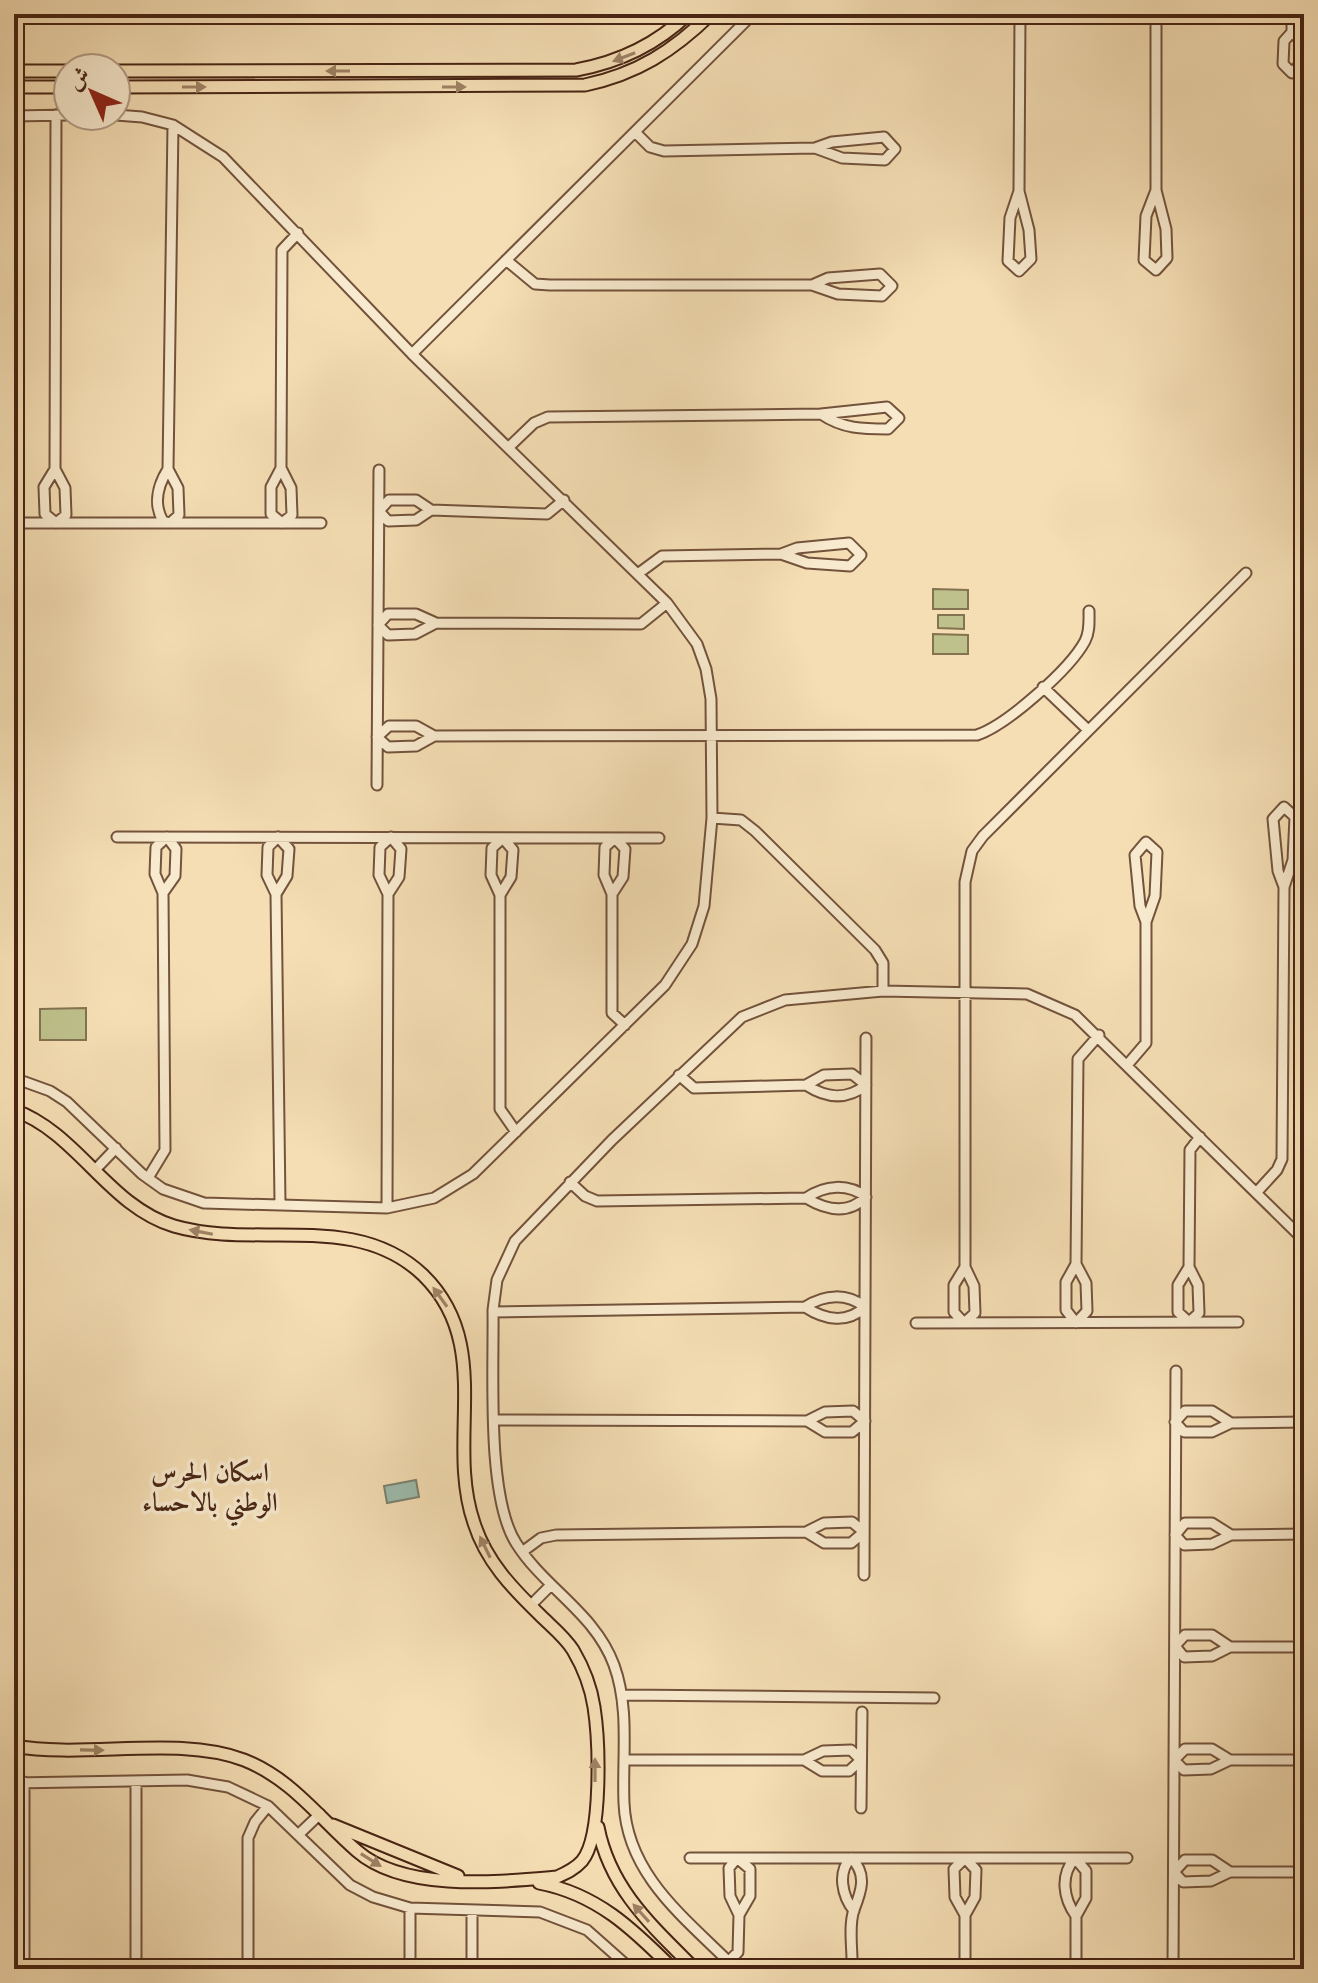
<svg xmlns="http://www.w3.org/2000/svg" width="1318" height="1983" font-family="'Old Standard TT',Amiri,serif">
<rect width="100%" height="100%" fill="#f5deb4"/>
<filter id="stains"><feTurbulence type="fractalNoise" baseFrequency=".0025" numOctaves="4"/><feColorMatrix values="0 0 0 0 .2 0 0 0 0 .09 0 0 0 0 .02 0 0 0 .5 -.17"/></filter>
<radialGradient id="worn" r=".72"><stop offset=".6" stop-color="#630" stop-opacity="0"/><stop offset="1" stop-color="#630" stop-opacity=".3"/></radialGradient>
<!-- green -->
<path fill="#bec18b" stroke="#837350" stroke-width="2" d="M933,589L968,590V609H933Z
M938,615H964V629L938,628Z
M933,634L968,635V654H933Z
M86,1008V1040H40V1009Z"/>
<!-- water -->
<path fill="#9cbcad" stroke="#7a8070" stroke-width="2" d="M416,1480L419,1497L387,1503L384,1486Z"/>
<g fill="none" stroke-linecap="round" stroke-linejoin="round">
<!-- minor casing -->
<g stroke="#73533c" stroke-width="13">
<path id="minor" d="M1292,32L1302,42L1301,63L1292,73L1283,64L1284,41L1292,32V14
M14,116L68,115
M635,132L650,147L664,151L815,148L832,142L884,137L895,149L885,160L842,158L815,148
M1156,190L1166,229L1167,258L1156,270L1144,260L1146,216L1156,190V14
M1019,191L1029,230L1031,259L1019,271L1008,261L1010,218L1019,191L1020,14
M506,260L535,284L550,285H812L838,294L882,296L892,286L880,274L828,278L812,285
M412,354L753,14
M510,446L534,423L548,417L821,414L887,407L899,418L888,429C863,429 843,429 821,414
M281,468L291,488L292,515L282,523L271,514V487L281,468L282,250L298,233
M55,469L65,488L66,515L56,523L45,514L44,487L55,469L56,115
M168,469L178,488L179,515L170,523L163,521C153,504 158,485 168,469L173,125
M431,510L416,520L388,521L379,511L389,500H416L431,510L547,514L564,500
M14,523H321
M639,573L662,556L781,554L807,563L850,566L861,555L849,543L797,548L781,554
M436,623L415,634L388,635L378,625L388,614H416L436,623L641,624L667,603
M1043,687L1088,730
M434,736L416,746L388,747L377,737L389,726H416L434,736L977,735C1007,725 1070,669 1085,641C1090,632 1089,621 1089,611
M377,785L379,470
M712,818L741,820L755,831L875,950L883,963V991
M117,837L659,838
M276,894L287,876L289,849L278,837L268,847L267,875L276,894L280,1203
M612,894L623,877L625,849L615,838L605,847L604,875L612,894V1013L625,1025
M500,895L511,877L513,850L503,838L492,848L491,875L500,895V1109L516,1132
M1128,1064L1146,1043V922L1155,896L1157,852L1146,842L1135,855L1140,906L1146,922
M679,1075L694,1088L806,1085L824,1075L852,1074L866,1085C846,1101 826,1098 806,1085
M14,1078L50,1091L67,1102L142,1174L163,1189L204,1203L387,1208L434,1198L473,1174L665,985L692,944L704,906L712,818L711,699L706,669L697,644L667,603L412,354L223,157L173,125L142,117L116,115
M95,1170L116,1148
M148,1178L165,1150L163,893L155,874L156,847L167,837L176,849L175,876L163,893
M570,1182L585,1196L597,1201L806,1198C825,1185 848,1183 866,1197C848,1215 826,1210 806,1198
M1256,1193L1277,1170L1282,1159L1284,887L1293,860L1295,817L1284,807L1273,819L1278,871L1284,887
M387,1208L388,894L379,875L380,847L391,837L401,849L399,877L388,894
M1076,1264L1086,1283L1087,1311L1076,1323L1066,1310V1282L1076,1264L1078,1059L1099,1035
M965,1267L974,1286L975,1313L964,1323L954,1312V1285L965,1267V882L972,851L983,836L1246,573
M1189,1267L1198,1285L1199,1313L1189,1322L1178,1312V1285L1189,1267L1190,1150L1200,1137
M493,1312L805,1307C825,1294 847,1293 865,1307C847,1324 825,1320 805,1307
M916,1323L1238,1322
M496,1420L807,1421L825,1432H852L865,1421L853,1411L825,1412L807,1421
M1231,1423L1212,1411H1185L1175,1422L1184,1432H1212L1231,1423L1304,1422
M1231,1535L1212,1523H1185L1175,1535L1184,1545L1212,1544L1231,1535L1304,1534
M522,1552L541,1538L556,1535L806,1532L824,1543H851L864,1532L852,1522L824,1523L806,1532
M864,1575L866,1038
M530,1606L551,1585
M1230,1647L1212,1635H1185L1175,1646L1184,1657L1212,1656L1230,1647H1304
M623,1695L934,1698
M624,1760H804L822,1771H849L861,1760L851,1750L823,1751L804,1760
M1230,1760L1212,1749H1185L1174,1760L1184,1770L1211,1769L1230,1760H1304
M136,1781V1969
M24,1782V1969
M14,1783L187,1780L228,1787L268,1806L350,1885L373,1897L410,1908L540,1912L587,1930L631,1969
M861,1808L862,1712
M298,1835L320,1814
M690,1858H1127
M1230,1872L1212,1860H1185L1174,1872L1183,1882L1211,1881L1230,1872H1304
M410,1908V1969
M1076,1916C1063,1898 1060,1875 1075,1858L1086,1871V1898L1076,1916V1969
M729,1961L738,1952L739,1915L750,1896V1869L737,1858L729,1868L730,1896L739,1915
M248,1969V1838L255,1822L268,1806
M472,1969V1910
M736,1969C689,1921 627,1877 624,1803C622,1757 630,1709 614,1665C595,1613 544,1588 516,1543C486,1496 494,1369 493,1310L497,1280L515,1241L612,1140L742,1017L785,1000L883,991L1027,994L1075,1015L1304,1240
M852,1969C853,1952 848,1926 854,1910C861,1892 868,1874 851,1858C837,1872 842,1896 854,1911
M965,1969V1915L975,1897L976,1870L965,1858L954,1869L955,1897L965,1915
M1173,1969L1176,1371"/>
</g>
<!-- major casing -->
<g stroke="#482514" stroke-width="15">
<path id="major" d="M14,71H68
M116,71L576,70C620,62 656,45 688,14
M14,87H68
M116,87L585,85C637,74 673,51 711,14
M14,1110C78,1133 108,1206 174,1226C256,1250 355,1210 423,1275C495,1345 445,1439 474,1523C486,1561 512,1588 540,1615C551,1626 565,1637 573,1650C583,1667 591,1687 594,1707C599,1739 603,1836 582,1861C575,1869 566,1873 557,1877C498,1882 404,1892 357,1851C319,1818 292,1779 244,1760C178,1735 85,1759 14,1746
M333,1825L458,1876
M598,1827C610,1889 652,1926 695,1969
M539,1883C597,1894 633,1929 673,1969"/>
</g>
<!-- minor -->
<use href="#minor" stroke="#f8eace" stroke-width="9"/>
<!-- major -->
<use href="#major" stroke="#f5deb4" stroke-width="11"/>
</g>
<!-- one-way arrows -->
<defs><path id="oneway-solid" d="M-6-.8H1V-3.2L6.5 0L1 3.2V.8H-6Z" transform="scale(2)"/></defs>
<g fill="#9e8264">
<use href="#oneway-solid" transform="translate(624 57) rotate(159)"/>
<use href="#oneway-solid" transform="translate(338 71) rotate(-180)"/>
<use href="#oneway-solid" transform="translate(194 87)"/>
<use href="#oneway-solid" transform="translate(454 87)"/>
<use href="#oneway-solid" transform="translate(201 1232) rotate(-169)"/>
<use href="#oneway-solid" transform="translate(440 1297) rotate(-126)"/>
<use href="#oneway-solid" transform="translate(485 1547) rotate(-116)"/>
<use href="#oneway-solid" transform="translate(92 1750) rotate(1)"/>
<use href="#oneway-solid" transform="translate(595 1770) rotate(-90)"/>
<use href="#oneway-solid" transform="translate(371 1860) rotate(32)"/>
<use href="#oneway-solid" transform="translate(641 1913) rotate(-132)"/>
</g>
<g text-anchor="middle" stroke-width="7" stroke-linejoin="round" paint-order="stroke">
<!-- neighbourhood labels -->
<g font-size="26" font-weight="bold" fill="#482514" stroke="#f8eace">
<text x="210" y="1481">اسكان الحرس<tspan x="210" dy="30">الوطني بالاحساء</tspan></text>
</g>
</g>
<!-- margin -->
<rect width="1318" height="1983" fill="none" stroke="#f5deb4" stroke-width="48"/>
<rect x="16" y="16" width="1286" height="1951" fill="none" stroke="#482514" stroke-width="4"/>
<rect x="24" y="24" width="1270" height="1935" fill="none" stroke="#482514" stroke-width="2"/>
<!-- north arrow -->
<g transform="translate(92 92) rotate(315)"><circle r="38" fill="#f8eace" stroke="#b29b84" stroke-width="2"/>
<path d="M0-6L14 30L0 20L-14 30Z" fill="#8f2418"/>
<text y="-12" font-size="22" font-weight="bold" text-anchor="middle" fill="#482514">ش</text>
</g>
<rect width="100%" height="100%" filter="url(#stains)"/>
<rect width="100%" height="100%" fill="url(#worn)"/>
</svg>
